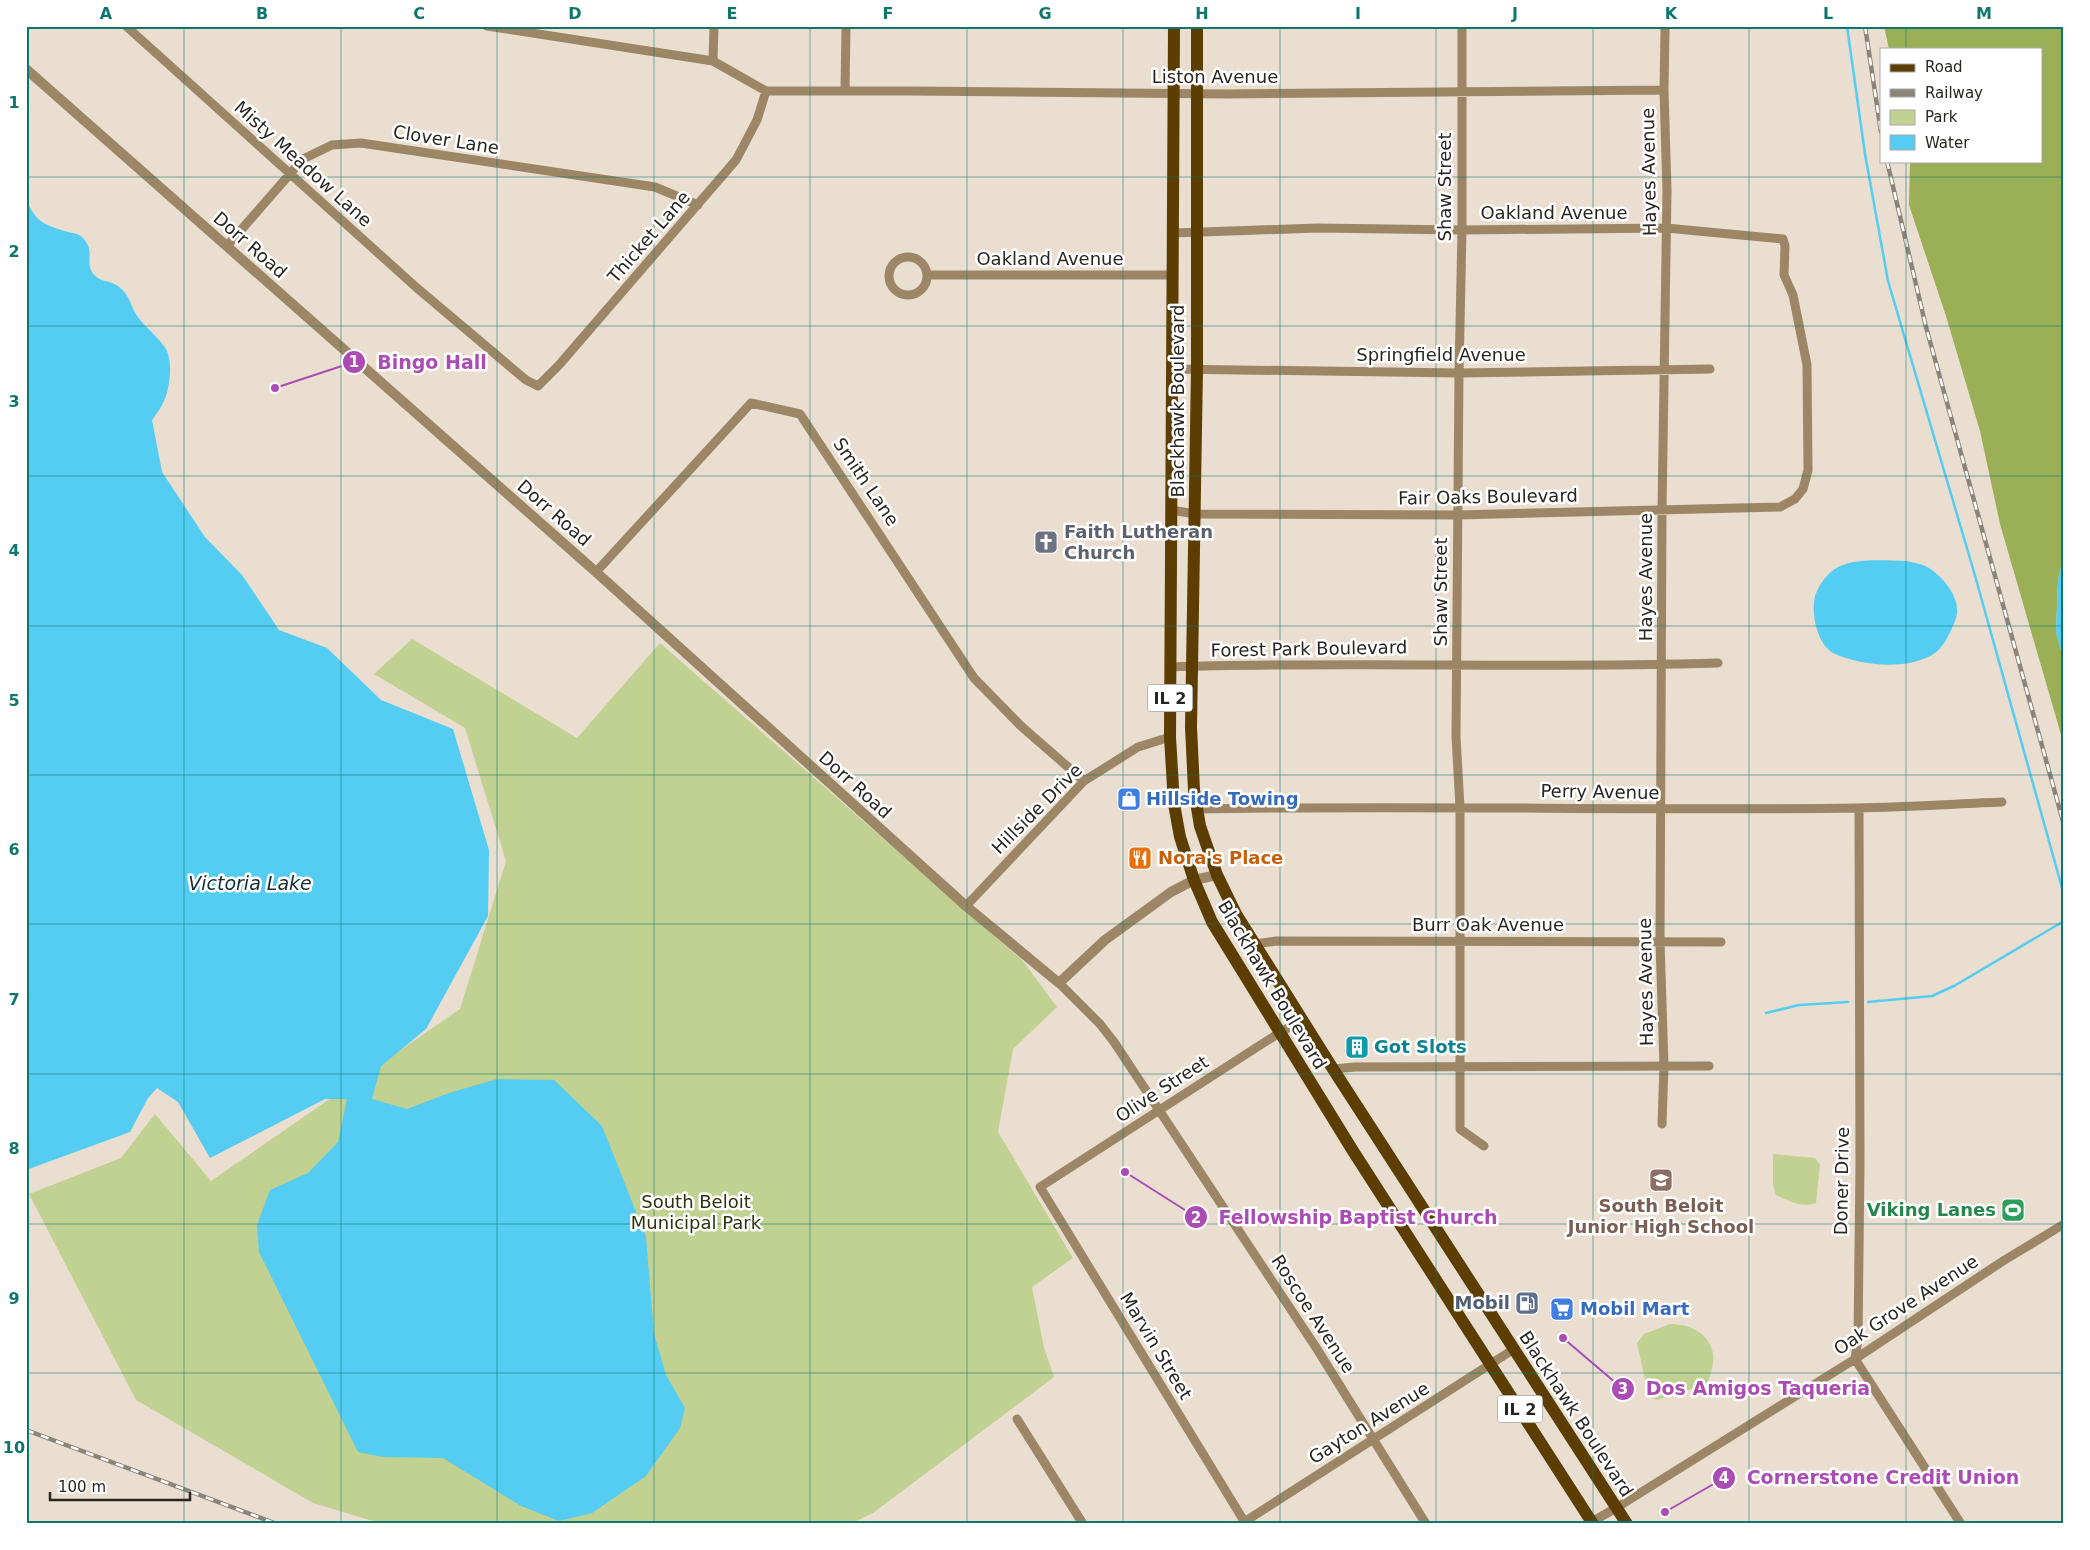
<svg xmlns="http://www.w3.org/2000/svg" width="2090" height="1550" font-family="'DejaVu Sans',sans-serif">
<rect width="100%" height="100%" fill="#e9ded0"/>
<!-- green -->
<path fill="#c0d191" d="M412,639L577,738L660,643L1022,960L1057,1007L1013,1049L998,1132L1073,1258L1032,1287L1044,1348L1054,1377L873,1513L850,1524H383L313,1503L136,1400L29,1194L121,1158L155,1114L211,1181L460,1009L506,861L465,728L374,674Z
M1773,1154L1815,1158L1820,1165L1816,1203C1802,1208 1789,1201 1776,1195L1773,1185Z
M1670,1324C1689,1324 1708,1332 1713,1353C1715,1363 1710,1375 1707,1384L1657,1400L1649,1397L1637,1343L1644,1334Z"/>
<!-- forest -->
<path fill="#9aaf56" d="M1884,26H2064V554L2058,580L2056,632L2064,662V745L2000,524L1980,431L1946,316L1909,205L1910,161H2041V49H1889Z"/>
<!-- water -->
<path fill="#55ccf1" d="M26,199C36,223 45,225 68,232C73,233 79,234 82,237C96,251 85,261 92,272C99,283 110,280 118,286C131,296 130,306 138,317C146,328 156,335 164,346C174,359 170,387 164,401C161,408 156,414 152,420L162,472L205,537L242,575L279,630L327,648L381,700L453,729L489,850L488,916L426,1029L381,1066L372,1099L407,1109L449,1093L497,1079L554,1080L602,1126L646,1237L654,1334L666,1375L685,1408L680,1428L646,1476L592,1513L559,1521L521,1506L443,1458L383,1457L358,1452L259,1252L257,1225L270,1190L308,1173L338,1142L347,1099H325L210,1158L178,1102L157,1088L148,1098L130,1132L26,1170Z
M2064,554V662L2056,632L2058,580Z
M1907,561C1914,563 1923,564 1929,568C1943,577 1959,596 1957,614C1956,619 1954,624 1952,628C1948,637 1943,647 1935,653C1909,671 1860,666 1833,653C1816,644 1809,606 1817,591C1823,579 1831,569 1843,565C1862,558 1887,561 1907,561Z"/>
<g fill="none" stroke-linecap="round" stroke-linejoin="round">
<!-- stream -->
<path stroke="#55ccf1" stroke-width="2.5" d="M1847,26L1865,154L1888,281L1974,572L2064,895
M1868,1002L1932,996L1954,986L2064,921
M1766,1013L1799,1005L1848,1002"/>
<!-- minor -->
<path stroke="#9c8665" stroke-width="9" d="M126,26L417,288L526,380L538,386L559,365L736,160L757,120L766,91L713,61L714,26
M487,26L713,61
M1462,26V230L1459,373L1456,737L1460,807V1129L1484,1146
M766,91H913L1227,94L1664,90
M845,91L846,26
M227,246L303,159L332,145L361,143L655,187L698,205
M889 276a19 19 0 1 1 38 0a19 19 0 1 1-38 0Z
M927,275H1173
M1172,369L1459,373L1710,369
M1171,510L1195,514L1458,515L1780,507L1795,499L1803,489L1808,470L1807,365L1793,295L1784,275L1785,246L1783,239L1666,228L1462,230L1317,228L1174,233
M596,572L751,403L800,414L974,678L1021,726L1084,781
M1170,667C1353,661 1536,669 1718,663
M1859,808L1860,1164L1858,1339L1855,1359L1961,1524
M1197,809C1417,805 1637,811 1857,808C1905,807 1954,804 2002,802
M966,906L1084,781L1138,747L1170,737
M1255,944L1276,941L1721,942
M1059,983L1100,1024L1114,1042L1317,1349L1426,1524
M1333,1069L1355,1067L1709,1066
M1662,1124L1664,1066L1660,942L1662,510L1667,191L1664,90L1665,30
M1017,1419L1083,1524
M1244,1521L1040,1187L1279,1033L1302,1020
M1241,1524L1514,1349
M1588,1524L1616,1508L1855,1359L2003,1261L2064,1224"/>
<!-- tertiary -->
<path stroke="#9c8665" stroke-width="10" d="M26,69L596,572L966,906L1059,983L1105,940L1171,892L1194,880L1217,875"/>
<!-- primary -->
<path stroke="#5c3d02" stroke-width="12" d="M1174,26L1170,737L1174,804L1180,837L1194,880L1212,922L1353,1151L1593,1524
M1197,26V369L1191,727L1194,790L1200,826L1217,875L1236,914L1333,1069L1627,1524"/>
<!-- rail casing -->
<g stroke="#8b847a" stroke-width="4.5">
<path id="rail" d="M1865,26L1881,132
M1887,161L1926,327L2064,825
M26,1430L277,1524"/>
</g>
<!-- rail -->
<use href="#rail" stroke="#fff" stroke-width="2.5" stroke-dasharray="8" stroke-linecap="butt"/>
</g>
<!-- grid -->
<path fill="none" stroke="#0f766e" stroke-width="1" stroke-opacity="0.55" d="M184,26V1524M341,26V1524M497,26V1524M654,26V1524M810,26V1524M967,26V1524M1123,26V1524M1280,26V1524M1436,26V1524M1593,26V1524M1749,26V1524M1906,26V49M1906,161V1524M26,177H2064M26,326H2064M26,476H2064M26,626H2064M26,775H2064M26,924H2064M26,1074H2064M26,1224H2064M26,1373H2064"/>
<!-- icons -->
<defs>
<g id="church-square" transform="scale(1.25)"><rect x="-9" y="-9" width="18" height="18" rx="4" fill="#6b7280" stroke="#fff"/><path d="M-1.2-6h2.4v3.5h3.3v2.4h-3.3V6h-2.4V-.1h-3.3v-2.4h3.3Z" fill="#fff"/></g>
<g id="shop-square" transform="scale(1.25)"><rect x="-9" y="-9" width="18" height="18" rx="4" fill="#3f7fe0" stroke="#fff"/><path d="M-5-2.5h2.3a2.7 3.5 0 0 1 5.4 0H5L5.5 6h-11ZM-1.5-2.5h3a1.5 2.3 0 0 0-3 0Z" fill="#fff"/></g>
<g id="restaurant-square" transform="scale(1.25)"><rect x="-9" y="-9" width="18" height="18" rx="4" fill="#e8710a" stroke="#fff"/><path d="M-5-6h1v4h1v-4h1v4h1v-4h1v5L-1.5 .5V6h-2V.5L-5-1ZM5-6V6H3V1.5H1.5Q1.5-4 5-6Z" fill="#fff"/></g>
<g id="building-square" transform="scale(1.25)"><rect x="-9" y="-9" width="18" height="18" rx="4" fill="#0f9aa8" stroke="#fff"/><path d="M-4-6H4V6H1V3H-1V6H-4ZM-2.5-4.3h1.7v1.8h-1.7ZM.8-4.3h1.7v1.8H.8ZM-2.5-1h1.7V.8h-1.7ZM.8-1h1.7V.8H.8Z" fill="#fff"/></g>
<g id="school-square" transform="scale(1.25)"><rect x="-9" y="-9" width="18" height="18" rx="4" fill="#8d6e63" stroke="#fff"/><path d="M0-5L7-2L0 1L-7-2ZM-4 1L0 2.5L4 1V4Q0 6-4 4Z" fill="#fff"/></g>
<g id="stadium-square" transform="scale(1.25)"><rect x="-9" y="-9" width="18" height="18" rx="4" fill="#2e9e5b" stroke="#fff"/><path d="M0-5a6.5 5 0 1 0 0 10a6.5 5 0 1 0 0-10ZM-3.5-1.8h7v3.6h-7Z" fill="#fff"/></g>
<g id="fuel-square" transform="scale(1.25)"><rect x="-9" y="-9" width="18" height="18" rx="4" fill="#5c6f8a" stroke="#fff"/><path d="M-5.5-6h7V0h2V4h1.3V-2.5L3-4.5l.8-.8L6-3V5H2.5V1h-1V6h-7ZM-4.2-4.7v3.2H.2V-4.7Z" fill="#fff"/></g>
<g id="supermarket-square" transform="scale(1.25)"><rect x="-9" y="-9" width="18" height="18" rx="4" fill="#3f7fe0" stroke="#fff"/><path d="M-6-5.5h2.5l.6 2H6L4.5 2H-2.5L-4.4-4H-6ZM-1.5 3.2a1.3 1.3 0 1 0 .1 0ZM3 3.2a1.3 1.3 0 1 0 .1 0Z" fill="#fff"/></g>
</defs>
<g fill-rule="evenodd">
<use href="#church-square" x="1046" y="542"/>
<use href="#shop-square" x="1129" y="799"/>
<use href="#restaurant-square" x="1140" y="858"/>
<use href="#building-square" x="1357" y="1047"/>
<use href="#school-square" x="1661" y="1180"/>
<use href="#stadium-square" x="2013" y="1210"/>
<use href="#fuel-square" x="1527" y="1303"/>
<use href="#supermarket-square" x="1562" y="1309"/>
</g>
<g text-anchor="middle" stroke-width="5" stroke-linejoin="round" paint-order="stroke">
<!-- shield labels -->
<g fill="#fff" stroke="#696663" stroke-width="1">
<rect x="1147.5" y="684.5" width="45" height="27" rx="4"/>
<rect x="1497.5" y="1395.5" width="45" height="27" rx="4"/>
</g>
<g font-size="16" font-weight="bold" fill="#292520">
<text x="1170" y="704">IL 2</text>
<text x="1520" y="1415">IL 2</text>
</g>
<!-- street labels -->
<g font-size="18" fill="#292520" stroke="#fff">
<text x="1215" y="83">Liston Avenue</text>
<text transform="translate(446 140) rotate(9)" y="6">Clover Lane</text>
<text transform="translate(303 164) rotate(42)" y="6">Misty Meadow Lane</text>
<text transform="translate(1649 172) rotate(-91)" y="6">Hayes Avenue</text>
<text transform="translate(1445 187) rotate(-90)" y="6">Shaw Street</text>
<text x="1554" y="219">Oakland Avenue</text>
<text transform="translate(649 237) rotate(-49)" y="6">Thicket Lane</text>
<text transform="translate(250 245) rotate(41)" y="6">Dorr Road</text>
<text x="1050" y="265">Oakland Avenue</text>
<text x="1441" y="361">Springfield Avenue</text>
<text transform="translate(1178 401) rotate(-90)" y="6">Blackhawk Boulevard</text>
<text transform="translate(866 482) rotate(56)" y="6">Smith Lane</text>
<text transform="translate(1488 497) rotate(-1)" y="6">Fair Oaks Boulevard</text>
<text transform="translate(554 513) rotate(41)" y="6">Dorr Road</text>
<text transform="translate(1646 577) rotate(-90)" y="6">Hayes Avenue</text>
<text transform="translate(1441 592) rotate(-90)" y="6">Shaw Street</text>
<text transform="translate(1309 649) rotate(-1)" y="6">Forest Park Boulevard</text>
<text transform="translate(855 785) rotate(42)" y="6">Dorr Road</text>
<text transform="translate(1600 792) rotate(1)" y="6">Perry Avenue</text>
<text transform="translate(1037 809) rotate(-45)" y="6">Hillside Drive</text>
<text x="1488" y="931">Burr Oak Avenue</text>
<text transform="translate(1646 982) rotate(-91)" y="6">Hayes Avenue</text>
<text transform="translate(1272 985) rotate(59)" y="6">Blackhawk Boulevard</text>
<text transform="translate(1162 1089) rotate(-33)" y="6">Olive Street</text>
<text transform="translate(1842 1181) rotate(-89)" y="6">Doner Drive</text>
<text transform="translate(1906 1305) rotate(-33)" y="6">Oak Grove Avenue</text>
<text transform="translate(1313 1314) rotate(57)" y="6">Roscoe Avenue</text>
<text transform="translate(1156 1346) rotate(59)" y="6">Marvin Street</text>
<text transform="translate(1576 1414) rotate(57)" y="6">Blackhawk Boulevard</text>
<text transform="translate(1369 1423) rotate(-32)" y="6">Gayton Avenue</text>
</g>
<!-- worship labels -->
<g font-size="18" font-weight="bold" fill="#5b616d" stroke="#fff" text-anchor="start">
<text x="1064" y="538">Faith Lutheran<tspan x="1064" dy="21">Church</tspan></text>
</g>
<!-- shop labels -->
<g font-size="18" font-weight="bold" fill="#366cbe" stroke="#fff" text-anchor="start">
<text x="1146" y="805">Hillside Towing</text>
<text x="1580" y="1315">Mobil Mart</text>
</g>
<!-- food labels -->
<g font-size="18" font-weight="bold" fill="#c56008" stroke="#fff" text-anchor="start">
<text x="1158" y="864">Nora's Place</text>
</g>
<!-- culture labels -->
<g font-size="18" font-weight="bold" fill="#0d838f" stroke="#fff" text-anchor="start">
<text x="1374" y="1053">Got Slots</text>
</g>
<!-- park labels -->
<g font-size="18" fill="#2b340d" stroke="#fff">
<text x="696" y="1208">South Beloit<tspan x="696" dy="21">Municipal Park</tspan></text>
</g>
<!-- education labels -->
<g font-size="18" font-weight="bold" fill="#785e54" stroke="#fff">
<text x="1661" y="1212">South Beloit<tspan x="1661" dy="21">Junior High School</tspan></text>
</g>
<!-- leisure labels -->
<g font-size="18" font-weight="bold" fill="#27864d" stroke="#fff" text-anchor="end">
<text x="1996" y="1216">Viking Lanes</text>
</g>
<!-- service labels -->
<g font-size="18" font-weight="bold" fill="#4e5e75" stroke="#fff" text-anchor="end">
<text x="1510" y="1309">Mobil</text>
</g>
<!-- water labels -->
<g font-size="19" font-style="italic" fill="#182c33" stroke="#fff">
<text x="250" y="890">Victoria Lake</text>
</g>
</g>
<!-- callouts -->
<path fill="none" stroke="#ab4cb5" stroke-width="2" d="M275 388L354 362M1125 1172L1196 1217M1563 1338L1623 1389M1665 1512L1724 1478"/>
<g fill="#ab4cb5" stroke="#fff" stroke-width="2">
<circle cx="275" cy="388" r="5"/>
<circle cx="1125" cy="1172" r="5"/>
<circle cx="1563" cy="1338" r="5"/>
<circle cx="1665" cy="1512" r="5"/>
<circle cx="354" cy="362" r="12"/>
<circle cx="1196" cy="1217" r="12"/>
<circle cx="1623" cy="1389" r="12"/>
<circle cx="1724" cy="1478" r="12"/>
</g>
<g font-size="15" text-anchor="middle" font-weight="bold" fill="#fff">
<text x="354" y="367">1</text>
<text x="1196" y="1223">2</text>
<text x="1623" y="1394">3</text>
<text x="1724" y="1483">4</text>
</g>
<g font-size="19" text-anchor="middle" font-weight="bold" fill="#ab4cb5" stroke="#fff" stroke-width="5" stroke-linejoin="round" paint-order="stroke">
<text x="432" y="369">Bingo Hall</text>
<text x="1358" y="1224">Fellowship Baptist Church</text>
<text x="1758" y="1395">Dos Amigos Taqueria</text>
<text x="1883" y="1484">Cornerstone Credit Union</text>
</g>
<!-- border -->
<rect width="2090" height="1550" fill="none" stroke="#ffffff" stroke-width="55"/>
<!-- legend -->
<rect x="1880" y="48" width="162" height="115" fill="#ffffff" stroke="#a9a8a6"/>
<rect x="1890" y="64" width="25" height="8" fill="#5c3d02" stroke="#a9a8a6"/>
<text x="1925" y="72" font-size="15" fill="#292520">Road</text>
<rect x="1890" y="89" width="25" height="8" fill="#8b847a" stroke="#a9a8a6"/>
<text x="1925" y="98" font-size="15" fill="#292520">Railway</text>
<rect x="1890" y="110" width="25" height="15" fill="#c0d191" stroke="#a9a8a6"/>
<text x="1925" y="122" font-size="15" fill="#292520">Park</text>
<rect x="1890" y="135" width="25" height="15" fill="#55ccf1" stroke="#a9a8a6"/>
<text x="1925" y="148" font-size="15" fill="#292520">Water</text>
<!-- scale -->
<path d="M50 1492v8h140v-8" fill="none" stroke="#292520" stroke-width="2.5"/>
<text x="58" y="1492" font-size="15" fill="#292520" stroke="#ffffff" stroke-width="4" paint-order="stroke">100 m</text>
<rect x="28" y="28" width="2034" height="1494" fill="none" stroke="#0f766e" stroke-width="2"/>
<g font-size="16" text-anchor="middle" font-weight="bold" fill="#0f766e">
<text x="106" y="19">A</text>
<text x="262" y="19">B</text>
<text x="419" y="19">C</text>
<text x="575" y="19">D</text>
<text x="732" y="19">E</text>
<text x="888" y="19">F</text>
<text x="1045" y="19">G</text>
<text x="1202" y="19">H</text>
<text x="1358" y="19">I</text>
<text x="1515" y="19">J</text>
<text x="1671" y="19">K</text>
<text x="1828" y="19">L</text>
<text x="1984" y="19">M</text>
<text x="14" y="108">1</text>
<text x="14" y="257">2</text>
<text x="14" y="407">3</text>
<text x="14" y="556">4</text>
<text x="14" y="706">5</text>
<text x="14" y="855">6</text>
<text x="14" y="1005">7</text>
<text x="14" y="1154">8</text>
<text x="14" y="1304">9</text>
<text x="14" y="1453">10</text>
</g>
</svg>
